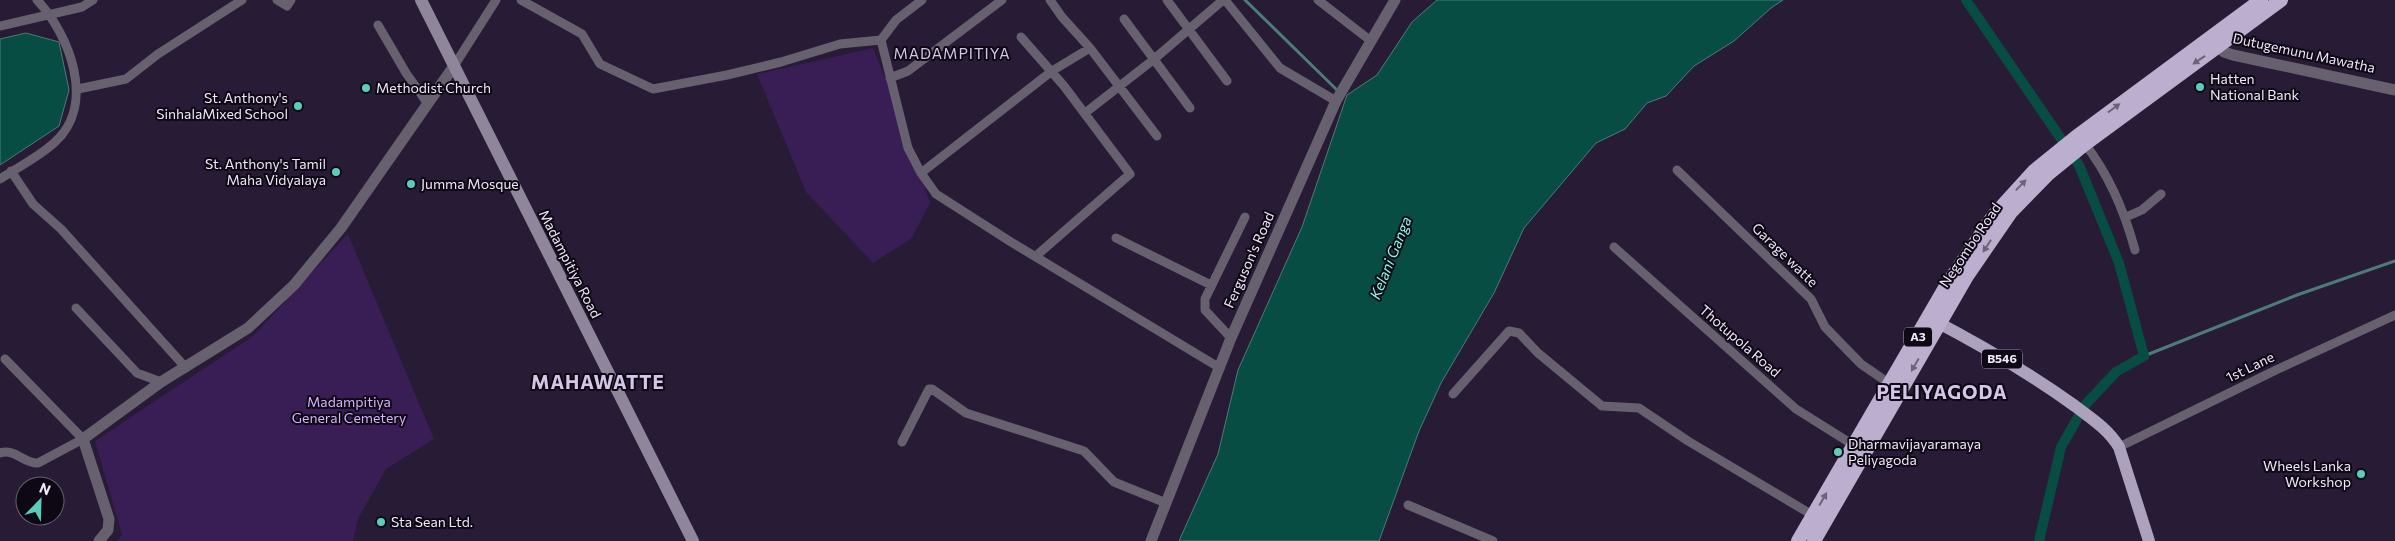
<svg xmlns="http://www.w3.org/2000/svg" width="2395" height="541" font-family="Commissioner,sans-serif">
<rect width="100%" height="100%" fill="#271b35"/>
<!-- green -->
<path fill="#391d55" d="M873,48L901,117L930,203L911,239L873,263L806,192L757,74Z
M348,234L434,439L386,469L358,519L353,541H117L122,535L95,441L253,336Z"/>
<!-- water -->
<path fill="#084d44" stroke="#4d7b7a" d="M1437,0H1783L1771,8L1734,41L1694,66L1666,96L1647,103L1625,129L1596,143L1524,228L1494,293L1441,383L1419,431L1379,541H1179L1218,454L1238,370L1302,227L1347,95L1377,75L1412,22Z
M26,33L59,42L69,90L59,126L0,165V39Z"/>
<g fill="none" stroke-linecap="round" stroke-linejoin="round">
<!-- stream -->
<path stroke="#4d7b7a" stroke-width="3" d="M1245,0L1338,91
M2144,356L2297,295L2395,261"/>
<!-- canal -->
<path stroke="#084d44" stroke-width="10" d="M1966,0L2079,165L2119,263L2144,356L2116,372L2085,405L2061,447L2039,541"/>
<!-- minor -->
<path stroke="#67616f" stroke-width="9" d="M277,0L287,6L291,0
M521,0L582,34L600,64L653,89L727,75L781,62L840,44L881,40L908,148L921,173L936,194L1011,242L1220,368
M1050,0L1062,17L1090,48L1157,136
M1167,0L1227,81
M1225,0L1280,68L1336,101
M1318,0L1371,41
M1124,19L1190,108
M378,25L406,73L428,104
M0,26L82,7L93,0
M1021,37L1064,86L1130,174L1036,256
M881,40L896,20L922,0
M454,66L496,0
M890,78L908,71L1002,0
M78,89L126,79L158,54L242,0
M1085,113L1153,60L1223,0
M2085,144C2109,175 2125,213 2135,250
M1677,170L1811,299L1825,327L1861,364L1890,384
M11,171L33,204L61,229L186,368
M921,173L1052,71L1090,48
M0,179C18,167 39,157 55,142C97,104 69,34 37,0
M2126,217L2142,210L2161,194
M1116,238L1211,285
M1614,247L1796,409L1855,446
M76,308L137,373L161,382
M1231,338L1205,310V299L1245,217
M1453,394L1509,331L1519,333L1538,353L1602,406L1639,408L1688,441L1814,516
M902,442L929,389H932L966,413L1084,451L1114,482L1166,503
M2119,447L2276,370L2395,315
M0,453C15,448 24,464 38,463L83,439L5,359
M1408,505L1493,541"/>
<!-- tertiary -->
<path stroke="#67616f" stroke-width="11" d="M2214,41L2224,52L2233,55L2395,90
M99,541L108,530L109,519L83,439L161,382L248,328L294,285L341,228L454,66
M1151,541L1231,338L1336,101L1395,0"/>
<!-- secondary -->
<path stroke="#8f869c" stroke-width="12" d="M421,0L693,541"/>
<!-- primary -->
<path stroke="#ada2be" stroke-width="12" d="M1931,319C1981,345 2029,373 2075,406C2092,419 2108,429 2119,447L2149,541"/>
<!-- trunk -->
<path stroke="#bbaece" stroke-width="14" d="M1798,541L1946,286L1994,215L2034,171L2076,137L2261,0
M1814,541L1967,276L2011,212L2048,174L2085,144L2281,0"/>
</g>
<!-- one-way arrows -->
<defs><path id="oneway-solid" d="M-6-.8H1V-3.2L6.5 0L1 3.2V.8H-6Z" transform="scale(1.25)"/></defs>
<g fill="#6d637a">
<use href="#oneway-solid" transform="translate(2199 60) rotate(146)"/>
<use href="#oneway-solid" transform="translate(2114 108) rotate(-36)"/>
<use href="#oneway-solid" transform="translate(2021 185) rotate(-46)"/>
<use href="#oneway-solid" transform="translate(1987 246) rotate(123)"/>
<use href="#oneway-solid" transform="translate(1915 365) rotate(120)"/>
<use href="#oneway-solid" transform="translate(1823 499) rotate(-60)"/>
</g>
<!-- markers -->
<g fill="#5bcebb" stroke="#0d0813" stroke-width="2">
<circle cx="2200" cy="87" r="5"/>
<circle cx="366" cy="88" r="5"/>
<circle cx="298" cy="106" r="5"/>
<circle cx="336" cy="172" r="5"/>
<circle cx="411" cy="184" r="5"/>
<circle cx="1838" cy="452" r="5"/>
<circle cx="2361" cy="474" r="5"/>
<circle cx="381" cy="522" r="5"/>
</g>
<g text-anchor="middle" stroke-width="4" stroke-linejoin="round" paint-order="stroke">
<!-- shield labels -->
<g fill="#0d0813" stroke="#aaa4b4" stroke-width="1">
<rect x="1904" y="327.5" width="28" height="19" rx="4"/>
<rect x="1982" y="349.5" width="40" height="19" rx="4"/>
</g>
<g font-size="12" font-weight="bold" fill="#eee7f9">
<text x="1918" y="341">A3</text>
<text x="2002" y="363">B546</text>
</g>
<!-- street labels -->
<g font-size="14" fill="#eee7f9" stroke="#0d0813">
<text transform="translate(2304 53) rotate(12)" y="5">Dutugemunu Mawatha</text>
<text transform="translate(1970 245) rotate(-56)" y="5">Negombo Road</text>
<text transform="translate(1785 255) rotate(44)" y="5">Garage watte</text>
<text transform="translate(1249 260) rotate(-66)" y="5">Ferguson's Road</text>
<text transform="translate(570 264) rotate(63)" y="5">Madampitiya Road</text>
<text transform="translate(1740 341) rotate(41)" y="5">Thotupola Road</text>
<text transform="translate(2250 367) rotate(-26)" y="5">1st Lane</text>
</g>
<!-- poi labels -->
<g font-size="14" fill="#eee7f9" stroke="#0d0813" text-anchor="start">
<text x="2210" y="84">Hatten<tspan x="2210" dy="16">National Bank</tspan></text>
<text x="376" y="93">Methodist Church</text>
<text x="288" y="103" text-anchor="end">St. Anthony's<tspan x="288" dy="16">SinhalaMixed School</tspan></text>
<text x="326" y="169" text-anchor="end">St. Anthony's Tamil<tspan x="326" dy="16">Maha Vidyalaya</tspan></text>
<text x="421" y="189">Jumma Mosque</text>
<text x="1848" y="449">Dharmavijayaramaya<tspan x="1848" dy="16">Peliyagoda</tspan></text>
<text x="2351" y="471" text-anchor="end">Wheels Lanka<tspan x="2351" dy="16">Workshop</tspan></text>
<text x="391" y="527">Sta Sean Ltd.</text>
</g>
<!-- park labels -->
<g font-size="14" fill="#d3b2fe" stroke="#0d0813">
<text x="349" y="407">Madampitiya<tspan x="349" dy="16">General Cemetery</tspan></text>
</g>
<!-- neighbourhood labels -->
<g font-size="15" letter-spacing="1" fill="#d5c6e9" stroke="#0d0813">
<text x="952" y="59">MADAMPITIYA</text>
</g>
<!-- water labels -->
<g font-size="15" font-style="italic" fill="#86fae5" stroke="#0d0813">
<text transform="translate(1391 258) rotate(-68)" y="5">Kelani Ganga</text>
</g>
<!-- district labels -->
<g font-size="19" font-weight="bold" letter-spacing="1" fill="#d5c6e9" stroke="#0d0813">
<text x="598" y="389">MAHAWATTE</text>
<text x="1942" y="399">PELIYAGODA</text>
</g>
</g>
<!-- north arrow -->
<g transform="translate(40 501) rotate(23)"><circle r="24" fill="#0d0813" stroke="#67616f"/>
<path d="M0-4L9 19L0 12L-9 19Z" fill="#5bcebb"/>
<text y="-8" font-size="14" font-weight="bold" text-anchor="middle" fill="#eee7f9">N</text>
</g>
</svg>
